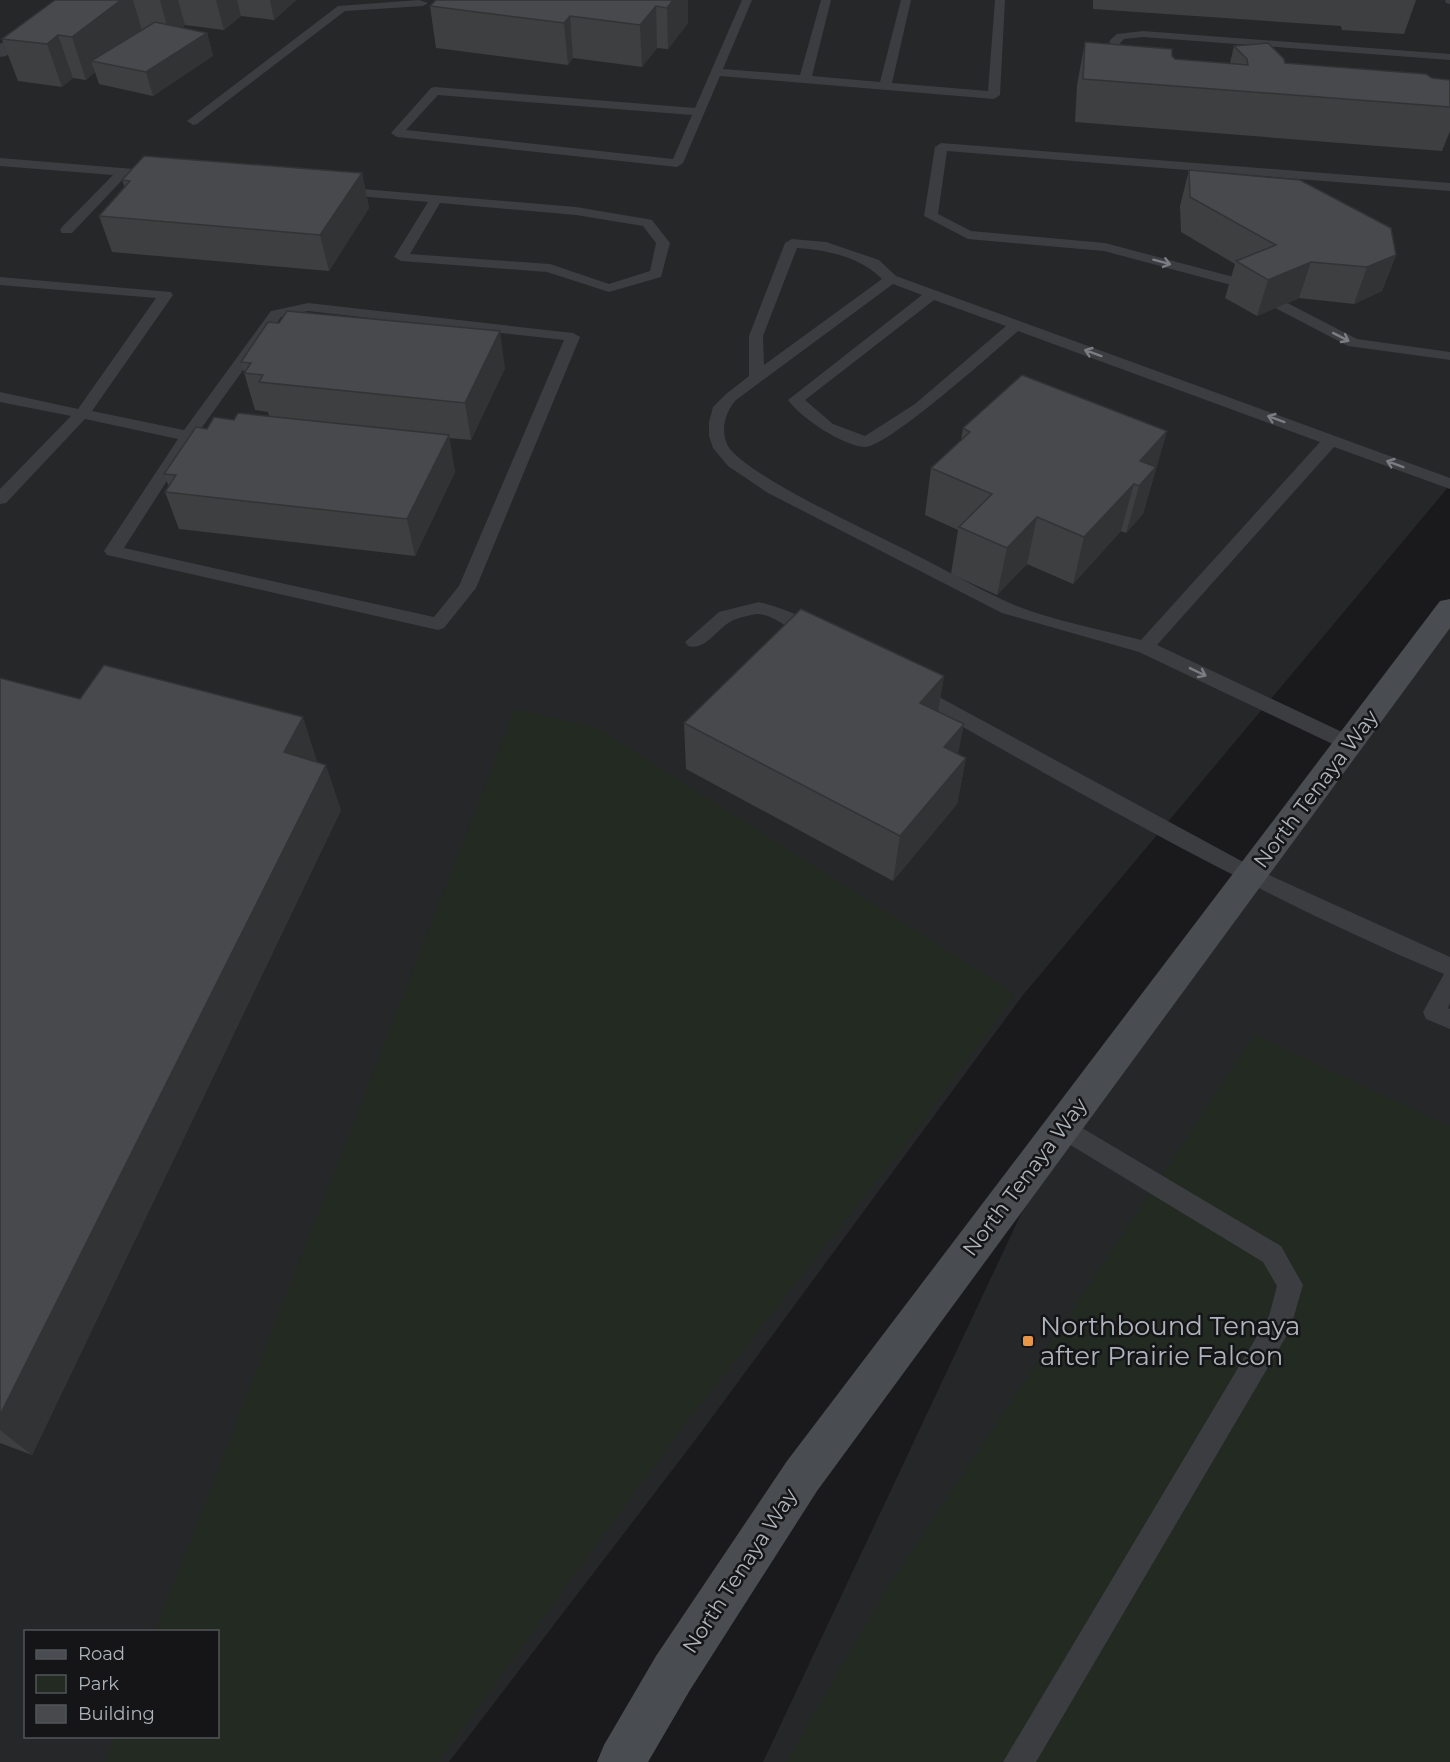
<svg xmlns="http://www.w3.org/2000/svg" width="1450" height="1762" font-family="Montserrat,sans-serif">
<rect width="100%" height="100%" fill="#1a1a1c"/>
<!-- built -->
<path fill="#262729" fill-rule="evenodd" d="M0,0H1450V485L1023,995L696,1439L449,1762H0ZM26,1632H218V1736H26Z
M1450,608V1762H763L1062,1127Z"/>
<!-- green -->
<path fill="#222a22" d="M515,709L597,728L1015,994L909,1140L681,1429L438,1762H104L114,1737L218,1736V1632L155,1631Z
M1255,1035L1450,1127V1762H786L887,1588Z"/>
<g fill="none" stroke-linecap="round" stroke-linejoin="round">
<!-- lane -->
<path fill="#3b3d41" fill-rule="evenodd" d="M419,0L428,3L423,6L345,11L197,124L193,125L187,121L338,6Z
M742,0H752L723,69L800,75L821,0H831L812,76L880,82L901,0H911L892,83L988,91L995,0H1005L1000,95L994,99L720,76L683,163L677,167L397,137L391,133L431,88L435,87L695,108ZM438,95L692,115L673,159L406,130Z
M1445,0H1450V4L1446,3Z
M1143,31L1450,54V60L1143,37L1124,39L1120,43L1124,53L1137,60V64C1124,66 1114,57 1109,46L1110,40L1117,34Z
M941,143L1450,183V191L947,151L938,214L971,231L1105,243L1241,279L1357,339L1450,352V360L1348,346L1231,285L1104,251L968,239L924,216L935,147Z
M0,158L158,171L164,175L158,179L126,176L72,233H62L60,230L62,227L113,175L0,166Z
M339,187L576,207L647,219L652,220L670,243L661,277L609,292L547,272L401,261L394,257L428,202L334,194L332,191L334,188ZM440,203L576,215L643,226L656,243L650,271L609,284L550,264L410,254Z
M792,239L826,242L879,260L896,276L1450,478V489L1334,447L1157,645L1357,739L1360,744L1357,749L1350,751L1343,749L1139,652L1002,613L768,493L728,466L713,448L709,436V422L713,407L726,394L749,376V336L785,243ZM797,248C828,250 860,257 882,279L764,365L763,336ZM893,284L922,295L788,400C801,418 843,446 865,447C888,447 996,350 1018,331L1320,442L1141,640C1099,629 1054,621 1014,605C982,591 951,573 920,557C884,538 744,475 728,446C720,431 725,412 736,400ZM934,300L1006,326L915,404L865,436L833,424L805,400Z
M0,277L171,292L173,295L92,411L184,430L271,311L276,310L308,303L573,333L580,337L476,588L444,628L438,630L107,555L104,551L178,439L85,419L6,503L0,504V489L71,416L0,402V392L78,409L156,298L0,285ZM308,311L564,340L459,586L434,617L124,548L195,437L281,317Z
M759,602C777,607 814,618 824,634L821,638C802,644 779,614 757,614C750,615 736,618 730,622C716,630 705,651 688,646L685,642L719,612Z
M915,684L1258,870L1450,957V1003L1448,1008L1450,1009V1029L1426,1019L1423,1012L1444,974C1258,896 1083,795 908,696L906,691L908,686Z
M1062,1116L1281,1246L1303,1285L1290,1330L1036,1762H1003L1269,1316L1277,1286L1263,1262L1054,1135L1050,1127L1054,1119Z"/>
<!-- street -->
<path fill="#3b3d41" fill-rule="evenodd" d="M66,0H86L6,56L0,57V44Z"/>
<!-- secondary -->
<path fill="#494d51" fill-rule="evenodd" d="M1450,599V628L817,1491L690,1690L648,1762H597L604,1745L656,1656L787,1461L1440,601Z"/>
</g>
<!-- wall -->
<path fill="#3d3f41" d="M55,0H296L274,20L241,16L224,30L185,25L182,28L207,33L213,56L153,96L99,84L95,72L86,80L73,78L62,87L18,81L2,39Z
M436,0H688V23L668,49L657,48L642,67L573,58L568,65L436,48L430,6Z
M1093,0H1416L1404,34L1342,30L1341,26L1093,9Z
M1085,42L1172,56L1175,59L1230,63L1234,46L1285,63L1450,80V131L1442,151L1075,122L1077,85Z
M1189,170L1396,255L1382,291L1354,304L1299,298L1257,316L1225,298L1235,264L1181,232L1180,206Z
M362,173L369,208L329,271L112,252L99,216L125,188L122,180Z
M241,362L505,368L471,440L449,438L455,472L415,556L179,529L165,492L169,487L164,474L207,429L234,420L269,416L268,412L255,410Z
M963,428L1167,431L1143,514L1126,533L1121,531L1073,584L1027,564L997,595L951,574L958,530L925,515L931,468L961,440Z
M944,676L938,711L958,754L966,758L957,804L893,881L686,769L684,723Z
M0,678L318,762L341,810L32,1455L0,1443Z"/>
<!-- shaded-wall -->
<path fill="#323335" d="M121,0H133L143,34L91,61L95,72L86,80L72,37Z
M160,0H178L185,25L170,37Z
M216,0H237L241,16L224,30Z
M270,0H296L274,20Z
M673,0H688V23L668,49L667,8Z
M656,6L657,48L642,67L640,25Z
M570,16L573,58L568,65L564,23Z
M207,33L213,56L153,96L146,72Z
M58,35L73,78L62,87L47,44Z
M362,173L369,208L329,271L320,235Z
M1396,255L1382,291L1354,304L1367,267Z
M1311,262L1299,298L1257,316L1268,280Z
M500,331L505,368L471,440L465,403Z
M1167,431L1143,514L1126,533L1139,486L1134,484L1121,531L1073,584L1084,537L1140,461Z
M449,435L455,472L415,556L407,519Z
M1037,517L1027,564L997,595L1007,548Z
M944,676L936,723L920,703Z
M303,717L318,764L284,752Z
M964,724L955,770L944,747Z
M966,758L957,804L893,881L900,836Z
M326,765L341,810L32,1455L0,1430V1415Z"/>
<!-- building -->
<path fill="#47494c" stroke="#323335" stroke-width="1.5" d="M55,0H121L72,37L58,35L47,44L2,39Z
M436,0H673L667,8L656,6L640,25L570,16L564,23L430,6Z
M155,22L207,33L146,72L91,61Z
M1085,42L1172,49V56L1175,59L1248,65L1247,59L1234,46L1268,43L1284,59L1285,63L1426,74L1432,78L1450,80V107L1083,79Z
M144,156L362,173L320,235L99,216L130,181L122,180Z
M1189,170L1300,180L1391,228L1396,255L1367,267L1311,262L1268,280L1236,261L1276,245L1190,197Z
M287,311L500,331L465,403L259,382L263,375L244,373L251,363L241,362L268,322L279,323Z
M1022,375L1167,431L1140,461L1156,467L1139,486L1134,484L1084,537L1037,517L1007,548L959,527L992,494L931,468L970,432L963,428Z
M238,413L449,435L407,519L165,492L176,475L164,474L196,427L207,429L214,417L234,420Z
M801,609L944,676L920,703L964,724L944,747L966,758L900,836L684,723Z
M104,665L303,717L284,752L326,765L0,1415V678L80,699Z"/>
<!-- one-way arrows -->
<defs><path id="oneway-shaft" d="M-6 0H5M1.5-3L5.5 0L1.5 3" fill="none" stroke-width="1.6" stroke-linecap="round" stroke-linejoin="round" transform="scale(1.5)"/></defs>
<g stroke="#7a7e84">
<use href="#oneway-shaft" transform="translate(1162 262) rotate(15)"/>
<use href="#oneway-shaft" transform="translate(1341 337) rotate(27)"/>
<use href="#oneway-shaft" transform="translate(1093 353) rotate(-160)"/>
<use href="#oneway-shaft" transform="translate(1276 419) rotate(-160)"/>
<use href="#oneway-shaft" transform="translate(1395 464) rotate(-159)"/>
<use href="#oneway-shaft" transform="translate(1198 672) rotate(26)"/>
</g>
<!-- markers -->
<rect fill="#e79647" stroke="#151517" stroke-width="2" x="1022" y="1335" width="12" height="12" rx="3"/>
<g text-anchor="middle" stroke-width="5" stroke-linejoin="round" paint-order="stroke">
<!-- street labels -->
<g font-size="21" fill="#adb4bb" stroke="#151517">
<text transform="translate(1316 789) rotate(-53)" y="7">North Tenaya Way</text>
<text transform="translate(1025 1177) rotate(-53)" y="7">North Tenaya Way</text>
<text transform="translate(740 1571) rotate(-57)" y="7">North Tenaya Way</text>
</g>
<!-- near-poi labels -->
<g font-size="26" fill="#adb4bb" stroke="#151517" text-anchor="start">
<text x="1040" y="1335">Northbound Tenaya<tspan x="1040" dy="30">after Prairie Falcon</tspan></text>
</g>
</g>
<!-- legend -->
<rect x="24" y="1630" width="195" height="108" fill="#151517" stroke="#525559" stroke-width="1.5"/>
<rect x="36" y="1650" width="30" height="9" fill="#494d51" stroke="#525559" stroke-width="1.5"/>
<text x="78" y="1660" font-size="18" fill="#adb4bb">Road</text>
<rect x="36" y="1675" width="30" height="18" fill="#222a22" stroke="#525559" stroke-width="1.5"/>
<text x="78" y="1690" font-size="18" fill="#adb4bb">Park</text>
<rect x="36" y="1705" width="30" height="18" fill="#47494c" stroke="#525559" stroke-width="1.5"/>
<text x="78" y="1720" font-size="18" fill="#adb4bb">Building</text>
</svg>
